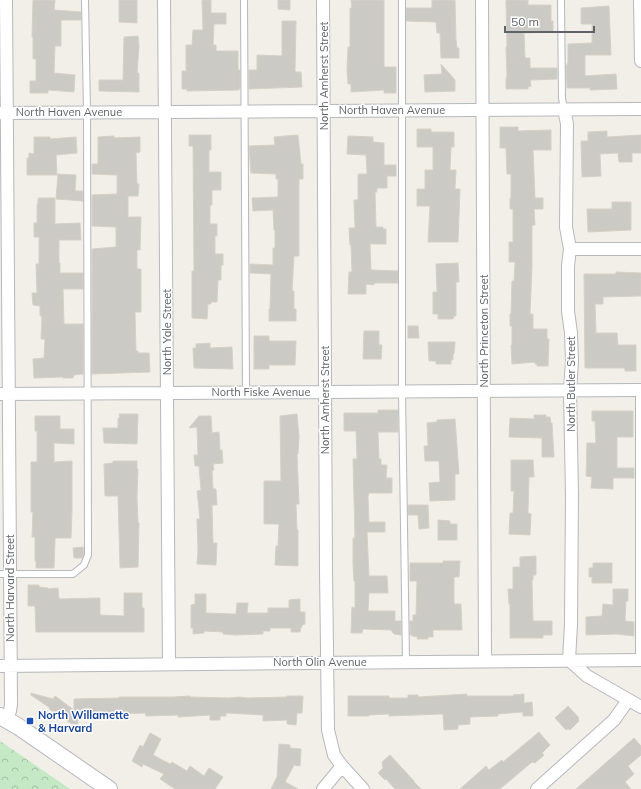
<svg xmlns="http://www.w3.org/2000/svg" width="641" height="789" font-family="Mulish,sans-serif">
<defs>
<pattern id="forest-crowns" width="20" height="18" patternUnits="userSpaceOnUse"><rect width="20" height="18" fill="#c5e8c5"/><path d="M2 6a3 3 0 1 1 6 0M12 15a3 3 0 1 1 6 0" fill="none" stroke="#a3c0a4"/></pattern>
</defs>
<rect width="100%" height="100%" fill="#f1efe8"/>
<!-- forest -->
<path fill="url(#forest-crowns)" d="M0,741L70,789H0Z"/>
<!-- building -->
<path fill="#cccac5" stroke="#d6d1c6" d="M33,0H55L54,10L81,12V20H61V46H55L54,73L75,75L74,92L48,90V93H30V81H36V59H33V37H32Z
M119,0H137V23L119,22Z
M202,0H211V13H226V24H214L213,45H216V51H238V70H240V89L238,90L187,91V89H182V71H186V45H192L193,30H203Z
M278,0H290V10L278,9Z
M351,0H384V67H396V93H384V90L351,92V84H348L347,70L348,47H350V8H352Z
M432,0H455L456,40L457,48H459V58H441L440,33H437L436,22L406,21V8H432Z
M506,0H528V5H551V21H553V32L524,33L525,58H530V68H557V79L530,80L531,86L528,87V89H506V78L507,76L506,47H507Z
M609,6L611,55H585V76L616,74L617,89L590,90V88H567L566,67L568,62V44L592,43V24H581V8Z
M282,21H296L295,71L296,72H301L302,87L249,89V70H257V55L282,56Z
M138,36L139,46L137,73H139V92L99,91V80H123L124,37Z
M441,64L455,80V91L425,92L424,75L442,74Z
M500,127H518V131L551,130V150H533L535,198H543V209H534L535,225H532V266L530,314H533V329H547V339H549L548,366H537V364H535V362L512,364L511,345H512V326H510V314H511L512,281H514L515,262H509V242H513V209H510V198H511V174H507L506,148H500Z
M417,129H431V132H454V147H451L450,170H456L455,189H460L458,242H428L430,206H417V189H425V170H433V147H417Z
M607,131V137L641,135V153H632V162H619L618,153L600,154L601,176L582,177L581,141H588V132Z
M189,135H211V150H209V172H221V190H212V205H210V224H217V236H215V254H223V265H221V280H218L217,302H211V304H208L207,319L192,318V271H194L193,146H189Z
M298,135L301,164H303V179H299V256H294L292,291H294V309H296V321H269V309H270L271,274L250,273V264L273,265V248H275V230H274L273,210L253,211L252,198L278,197V179H276V174L251,173L249,146L275,145L274,137Z
M114,136V138L140,137V152L136,153L137,184H139L138,196H128V217H141L140,250H137V269H141V312H135L136,351H138V353H149L150,372L92,374V249L116,247V227L92,226V195L117,194V175L92,174V164H98V137Z
M348,136L373,137V142L384,143V165H396V176H387V188H377V192H375L376,227H383V229H386V244H370L371,270L398,271V283H374V285L366,284V294H348L349,272H352L351,245H350L349,228H355L354,200H358V174H367L366,155L347,154Z
M34,137H50V139L76,137L77,153L56,155L57,175H27V158H29V153L34,154Z
M58,174L76,175L75,191H83V201L56,199Z
M38,198H55V224L80,223L81,240H59V263H60V273H83V289H63L64,324H83V374L74,375L73,378H63V377L34,378L33,359L44,358L45,339H41L42,316H40V306L33,305L32,293H37L36,264H39V237H34V223H37V204H38Z
M612,202H631V230L588,232L587,209H612Z
M458,263L459,282H456V316H454L453,319H438V314H433V292H437L436,264Z
M616,272L641,273V296L603,297V304H595L596,333H617L618,345H636V371H625V368H585L584,274H616Z
M408,326H418L419,338H408Z
M364,331H379V345H382L381,359H363Z
M254,336H269V341H296L295,365H269V369H254Z
M428,342H455L454,354H453V360H451V364H436V361H429Z
M210,343V348L232,347L233,369L194,368L193,348H196V344Z
M378,410H398V432H378L379,459H381V465H387L386,478H392V493H369L368,496L369,522H385V532H367L369,576H387L388,593H369L368,611H395V621H401V635L394,634L391,630L363,629L362,633H351L352,607L355,608V581H354L353,564V538H355L353,459H357L356,431H344V413H378Z
M592,411H633V437H617V468H634V478H613V489L591,488L592,477L586,476L587,443H596L595,421H592Z
M119,414H138L137,444L104,443L103,428H118V418H120Z
M297,414L299,437L298,454H297L299,504H296L297,530H298V566L275,565L276,546H278L279,524H264V481H281L280,416Z
M534,415H546V417H550L551,423H552L554,457H542V438L509,437L510,418L534,419Z
M35,416H60V429H74V444L54,443V462L72,461V511L71,538H55L54,568H36V561H35V537H32L33,512H31V462H37V431H35Z
M199,416H211L212,433L219,432L220,450H222L223,463L213,464L214,470L212,471L213,489H216L217,505H212L213,543H217L216,565L197,564L198,549L197,519H200L197,491L201,490L199,466H195L194,455H198L197,427L189,428Z
M455,419L459,474H455V500L430,501L429,483L440,482L439,461H425L424,446H428L427,423L437,422V420Z
M511,460H533L534,477H529L528,513L531,514L530,535L509,534L510,513H513L514,491H511Z
M113,461H137V469H138L137,496L138,523H139L138,567L120,568L118,496H105L104,464L113,463Z
M408,505H428L429,528L419,529L418,515H408Z
M438,520L450,521V524H457V540H438Z
M83,547L84,554L82,558H74L73,548Z
M536,556V575H533V580H532L533,621H552V635H543V638H510V604H509L508,589H513V567H520V557Z
M443,561H460L459,577H454V604H461L462,630H433V637H428V639H417L418,637L412,636V635H410V621H413V615H416L417,581H410V563H443Z
M593,563H612V583H592V577H589V568H593Z
M28,585H39V587L48,588V589L58,588L59,599L100,598V615L124,616V593H142V608H144V632H36L35,606H28Z
M613,589H628V601H626L625,621L634,622V636L617,634L586,635V617L602,616L603,604L613,605Z
M195,594H206V613L236,614L237,603H248L247,613H268V608H289V600L300,599V612H305V624L302,625V627H301L300,632H291V628H270V631H263V634L236,635L223,634V632L204,631V633L193,634V628H191V605L195,604Z
M31,693L53,699L55,696L74,710V699L119,698V697H173L190,696V697L229,698L240,697L247,698L287,697V696H303L302,713H297L296,725L287,724V720L263,721V715L226,713V716H220V720H210V715L178,717V715L148,716H146L145,713L113,714V716L78,715V724H72L49,709L50,708L31,695Z
M467,694V696H514L513,695L524,694V703L532,702L533,716H523V712L498,714V716L470,717V724L458,725V729L444,730L443,714L389,716V714L369,715V716H348V696H389V698H408V695H418V697Z
M568,706L579,718L578,719L579,721L570,730L568,729L566,730L555,718Z
M539,732L550,745L542,753L544,755L535,763L532,762L500,789H460L486,766L489,770L502,760L503,762Z
M150,733L161,739L153,755L170,764L172,762L187,771L190,766L204,776L209,768L223,777L215,789H175L160,779L164,774L143,764L142,767L132,761L140,745L143,747Z
M634,738L641,746V755L628,766L634,774L625,782L631,789H576Z
M279,744L290,745V748L301,749L300,766L294,765L285,782L298,789H271L277,777Z
M390,755L414,781V782L421,789H395L386,779L385,780L378,773L383,768L382,762Z"/>
<g fill="none" stroke-linecap="round" stroke-linejoin="round">
<!-- service casing -->
<g stroke="#b5b8bc" stroke-width="8">
<path id="service" d="M244,0L246,392
M402,0V391L406,662
M561,0L562,98L564,109
M639,390V660
M0,574H73L84,565L88,555L87,112L85,0"/>
</g>
<!-- minor casing -->
<g stroke="#b5b8bc" stroke-width="14">
<path id="minor" d="M164,0L169,663
M323,0L326,570L328,730L334,755L342,766L363,789
M482,0L485,661
M640,0L641,61
M564,109L567,124L566,227L570,249L568,266V311L571,333L572,361L570,390L572,495L571,624L569,660
M0,113L641,109
M570,249H641
M0,394L641,390
M569,660L587,676L641,707
M0,666L641,660
M6,720L10,711L11,704L6,0
M323,789L342,766
M537,789L614,720L628,700"/>
</g>
<!-- secondary casing -->
<g stroke="#b6babf" stroke-width="18">
<path id="secondary" d="M0,716L19,727L109,789"/>
</g>
<!-- service -->
<use href="#service" stroke="#fff" stroke-width="6"/>
<!-- minor -->
<use href="#minor" stroke="#fff" stroke-width="12"/>
<!-- secondary -->
<use href="#secondary" stroke="#fff" stroke-width="16"/>
</g>
<!-- markers -->
<rect fill="#1a4fb4" stroke="#fff" stroke-width="1.5" x="26" y="717" width="8" height="8" rx="2"/>
<g text-anchor="middle" stroke-width="3" stroke-linejoin="round" paint-order="stroke">
<!-- street labels -->
<g font-size="11" fill="#5f6368" stroke="#fff">
<text transform="translate(324 76) rotate(-90)" y="4">North Amherst Street</text>
<text x="392" y="114">North Haven Avenue</text>
<text x="69" y="116">North Haven Avenue</text>
<text transform="translate(484 331) rotate(-90)" y="4">North Princeton Street</text>
<text transform="translate(167 332) rotate(-90)" y="4">North Yale Street</text>
<text transform="translate(571 384) rotate(-90)" y="4">North Butler Street</text>
<text x="261" y="396">North Fiske Avenue</text>
<text transform="translate(325 400) rotate(-90)" y="4">North Amherst Street</text>
<text transform="translate(10 588) rotate(-90)" y="4">North Harvard Street</text>
<text x="320" y="666">North Olin Avenue</text>
</g>
<!-- transit labels -->
<g font-size="11" font-weight="bold" fill="#164399" stroke="#fff" text-anchor="start">
<text x="38" y="719">North Willamette<tspan x="38" dy="13">&amp; Harvard</tspan></text>
</g>
</g>
<!-- scale -->
<path d="M505 26v6h89v-6" fill="none" stroke="#5f6368" stroke-width="2"/>
<text x="511" y="26" font-size="12" fill="#5f6368" stroke="#ffffff" stroke-width="3" paint-order="stroke">50 m</text>
</svg>
